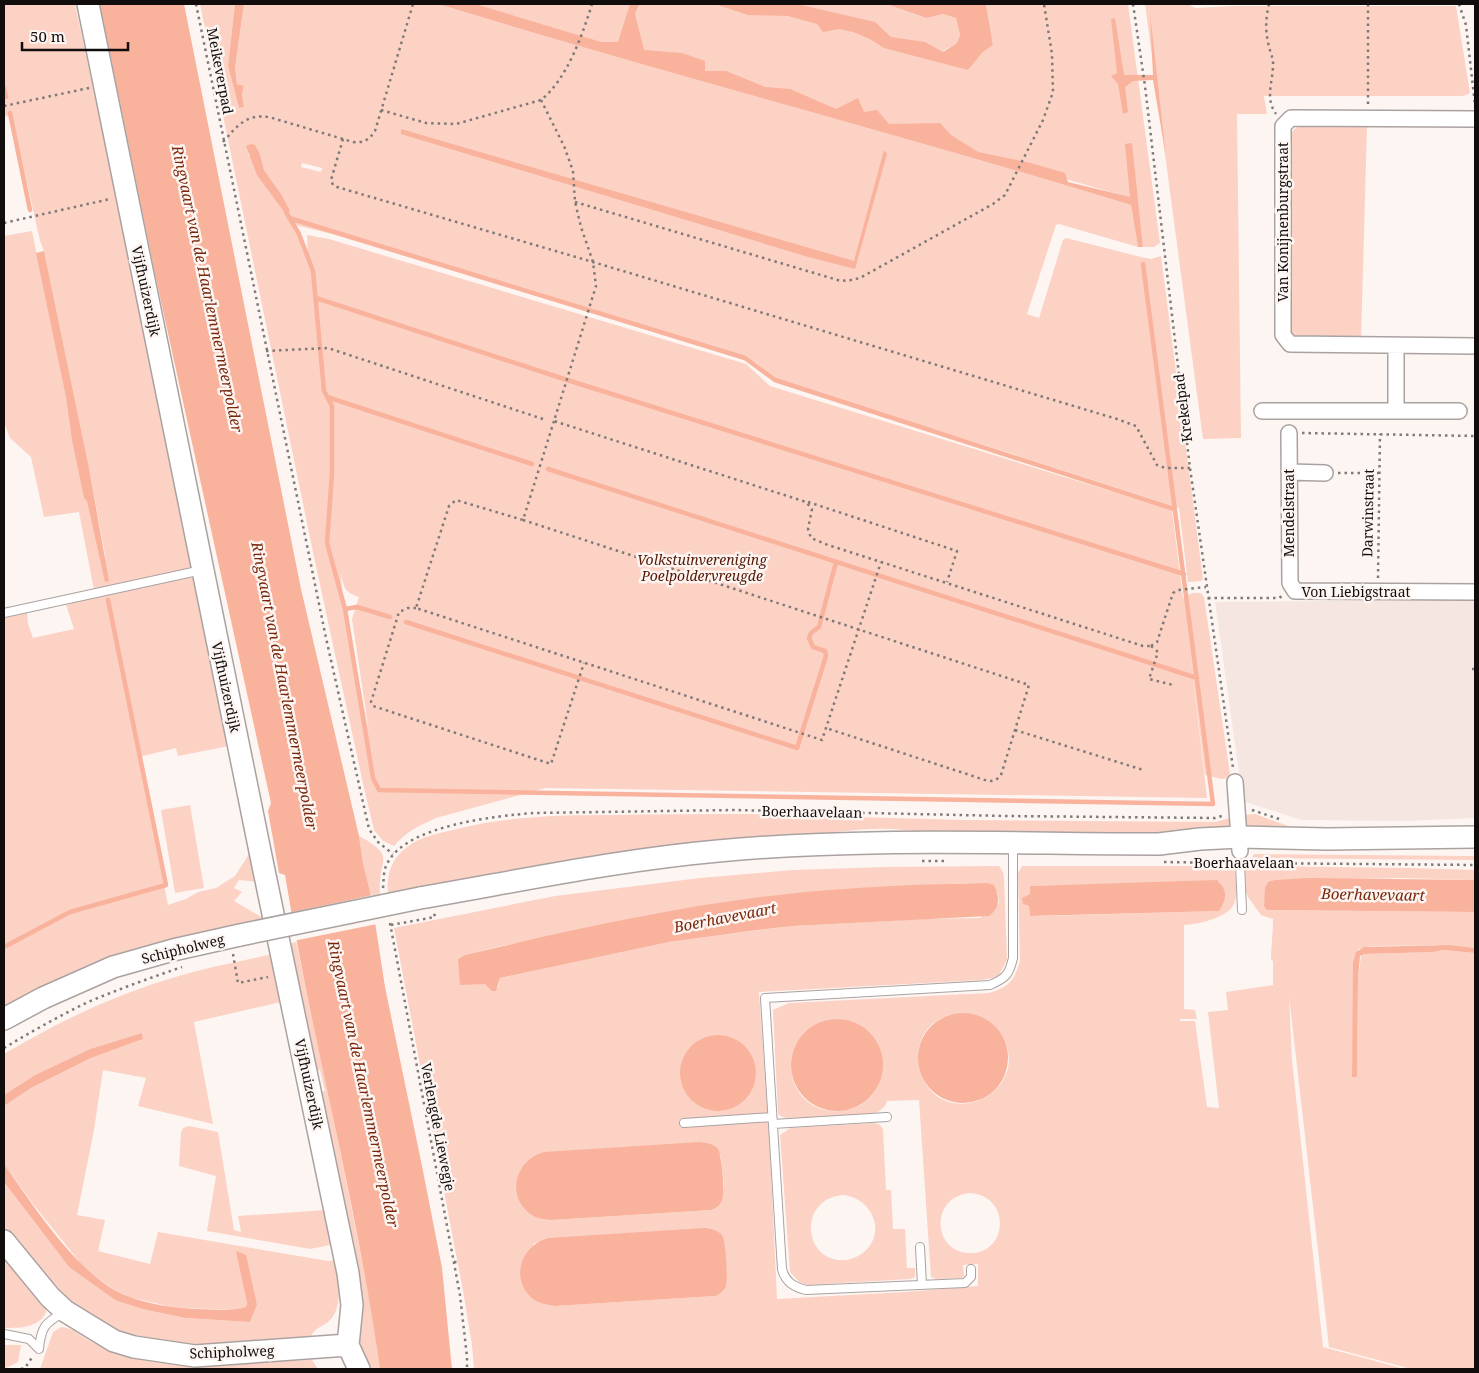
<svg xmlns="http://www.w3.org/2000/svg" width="1479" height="1373" font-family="'Noto Serif',serif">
<rect width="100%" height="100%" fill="#fdf5f2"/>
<!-- built -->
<path fill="#f6e6e1" d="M1475,600V818L1406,821L1301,820L1243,801L1215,602Z"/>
<!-- green -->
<path fill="#fcd2c5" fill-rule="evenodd" d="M4,4H75L234,745L178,756L176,748L139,757L168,905L186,899L198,892L216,888L235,876L251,851L259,882L239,880L234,888L242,892L234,901L263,918L173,940L4,1008V618L27,613L28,624L33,638L74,629L66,605L113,592L94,590L79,512L44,517L31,457L10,438L4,422V236L32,231L66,398L72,441L84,497L87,501L106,560L89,468L44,251L40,241L12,115L4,117Z
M200,4H235L228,66L239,108L244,107L242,94L244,86L237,84L235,68L244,4H886L925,18L943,14L956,18L960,35L957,43L943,51L968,70L983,52L993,45L986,4H1128L1160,243L1154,247H1143L1138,200L1062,178L1063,184L1131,205L1138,247L1059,224L1056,225L1027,314L1039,318L1063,240L1066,238L1141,257L1151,259L1161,256L1203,579L1201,581L1188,582L1179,508L997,449L777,381L756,363L332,234L295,225L308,255L307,235L329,239L746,364L770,386L1172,510L1183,598L1192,593H1201L1204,597L1230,774V778L1221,779L1205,775L1190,652L1207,798L545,788L436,818C418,826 407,831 394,846L383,841L374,830L364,788L314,557ZM255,145L260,154L264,170L281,194L248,154ZM302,163L322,168L321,172L301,167ZM341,574C345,589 343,591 359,597L352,619L369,732L343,600Z
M1145,4H1188L1195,8L1232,6H1456L1470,93L1463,96H1264L1267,114H1237L1241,438L1203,439Z
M1307,124L1367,126L1361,340H1300L1292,335L1288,329L1290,137C1293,128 1298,126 1307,124Z
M190,805L204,888L175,893L161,810Z
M748,814L966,820L1216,822L1233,817L1234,823L1227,835L930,834C891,825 852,829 813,836L513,871L388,893C386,874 392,858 407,847C421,836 440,833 457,829C510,816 561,815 615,815C660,814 704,814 748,814Z
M1255,814L1288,826L1310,829L1253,835L1245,825L1243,815Z
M359,836C399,858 377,858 380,894L371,896L363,863Z
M1254,854L1475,856V860L1252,858Z
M999,866L1003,872L1004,878L1007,960L999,975L992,978L982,980L759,992L770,1149L777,1299L905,1292L978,1286V1264L963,1265L964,1276L962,1278L936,1279L931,1277L919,1100L887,1101C885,1110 877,1112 869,1115L786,1118L780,1116L778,1113L773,1010L789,1003L988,993C1008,988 1014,981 1020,961L1018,873L1022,866H1235C1235,877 1238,891 1235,901C1231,918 1198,924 1184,925V1009L1195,1010L1197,1019H1180V1021H1195L1207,1107L1219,1108L1208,1012L1228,1010L1226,992L1273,985V961L1271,960C1271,946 1273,933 1273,919L1261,915L1248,897L1246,892L1245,866L1410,868L1475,870V880L1401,878L1275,880L1265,897L1264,906L1274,910L1475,912V948L1450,945L1372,946L1358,949L1353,1031L1352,1077H1357L1358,979L1361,956L1365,954L1433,952L1443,950L1475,953V1369H1411L1329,1347L1289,996L1292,1060L1323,1347L1405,1369H474L472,1345L463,1291L394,928L555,896L700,878L793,870L886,867ZM1219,881C1226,895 1227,898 1219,911L1041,916H1030L1029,906L1023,904V898L1030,894V886ZM963,883H987L998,893L999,903L980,918L923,919L793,926L720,935L669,942L500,978L498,988L485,984L458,959L465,955L501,946L745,900L787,894ZM961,1013C998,1015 1024,1055 999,1086C991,1095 981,1101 970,1103C911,1113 895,1019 961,1013ZM833,1019C897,1020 898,1107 840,1111C782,1115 770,1030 833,1019ZM721,1156C722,1174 730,1201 711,1210L551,1220ZM970,1193C1012,1196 1008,1255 969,1253C931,1251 931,1196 970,1193ZM548,1238L715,1296L555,1306L544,1304L533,1244Z
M296,942L328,1091L372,1310L380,1369H369L357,1343L362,1320L360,1298L319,1093L325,1091L320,1070L314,1071L288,944Z
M276,953L285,1001L194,1022L213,1124L138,1106L146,1078L103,1070L94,1130L77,1215L105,1220L98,1251L150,1264L158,1232L328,1261L335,1260C339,1277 344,1309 328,1322C320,1328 314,1328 310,1338L216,1348L129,1339L72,1307L4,1231V1182L69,1267L115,1300L186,1318L250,1322L257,1305L237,1251L247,1303L246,1307L236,1310L184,1308L167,1306L129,1297L113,1289L86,1270L33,1204L4,1164V1106L31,1088L91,1058L143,1039L142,1033L90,1049L35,1075L4,1095V1054C60,1021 116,994 179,976C211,966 244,961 276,953Z
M874,1123L880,1125L883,1129L886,1190H891L893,1229H905L907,1268H915V1277L910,1279L807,1285L799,1282L790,1272L780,1135L790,1128ZM843,1195C868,1197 886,1226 868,1248C862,1255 854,1259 845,1260C803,1263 797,1199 843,1195Z
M189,1126L218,1132L234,1230L241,1232L238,1216L326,1210L331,1241L330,1245L310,1249L207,1231L216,1176L179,1166L181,1133L183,1128Z
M4,1258L47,1309C42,1328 20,1328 4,1328Z
M61,1327C75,1328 80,1336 92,1342C120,1357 152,1363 183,1365L312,1360L318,1369H40L53,1332Z
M4,1345H21L18,1362L4,1369Z"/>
<!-- water -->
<path fill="#f9b29c" d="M100,4H184L301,589L359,836L363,863L371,896L385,987L422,1166L442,1268L452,1369H380C357,1203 312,1040 285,875L279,873L268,811L271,803L155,274Z
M235,4H244L235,68L237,84L244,86L242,94L244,107L239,108L228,66Z
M439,4H475L601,42H618L630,4H639L635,14L644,50L682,53L705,61V71H726L765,87L790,89L836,109L858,98L864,112L877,110L889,124L940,123L951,135L978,152L1031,163L1065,173L1068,182L1130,197L1125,144L1132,143L1143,247H1138L1131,205C902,134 669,75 439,4Z
M715,4H797L875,22L891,37L925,42L943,52L957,43L960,35L956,18L943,14L926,18L886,4H986L993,45L983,52L968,70L884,48L870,39L853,32L839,29L823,32L817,24L788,16L748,15Z
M1150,13L1166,157L1153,80L1133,81L1125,87L1128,112L1123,114L1118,84L1111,76L1117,73L1111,19L1115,18L1124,75H1153Z
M401,129L854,261L884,150L887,154L855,269L805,256L401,134Z
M251,144L255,145L260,154L264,170L281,194L290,211L285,213L257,175L246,146Z
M44,251L89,468L109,581L105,582L87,501L84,498L72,441L66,398L36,253Z
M1310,878L1475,880V912L1274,910H1267L1264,906L1265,888L1268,882L1275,880Z
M1217,880C1228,891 1227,899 1219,911L1030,916L1029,906L1023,904L1022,898L1030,894V886Z
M987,883L994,885C1000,897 1000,908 989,916L793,926L750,931L669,942L500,978L496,991H492L485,984L460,985L458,959L465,955C571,930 678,906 786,894C853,887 921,884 987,883Z
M1450,945L1475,948V953L1443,950L1433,952L1365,954L1360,956L1358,979L1357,1077H1352L1353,963L1356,952L1364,947Z
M918 1058a45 45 0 1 1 90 0a45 45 0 1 1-90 0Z
M791 1065a46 46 0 1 1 92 0a46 46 0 1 1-92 0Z
M142,1033L143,1039L91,1058L31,1088L4,1106V1095L35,1075L90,1049Z
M680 1073a38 38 0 1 1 76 0a38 38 0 1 1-76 0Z
M700,1142C706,1143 714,1144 718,1149C722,1155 725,1193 722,1200C720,1206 716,1208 711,1210L551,1220C544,1219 538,1219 532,1215C505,1197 515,1160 544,1152Z
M4,1164C33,1205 81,1281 130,1297C151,1305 175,1308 197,1309C214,1309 230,1312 246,1307L247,1303L236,1251L246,1255L257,1305L250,1322L186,1318L143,1309L115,1300L69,1267L4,1182Z
M704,1228C710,1228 717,1230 722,1235C726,1241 728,1278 726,1286C724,1291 720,1294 715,1296L555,1306C548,1305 542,1304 536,1301C509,1283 519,1246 548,1238Z"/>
<!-- pier -->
<path fill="#fdf5f2" d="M373,895L377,924L293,941L288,913Z"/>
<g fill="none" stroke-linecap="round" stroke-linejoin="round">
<!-- stream -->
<path stroke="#f9b29c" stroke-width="4.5" d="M4,88L6,97
M10,113L30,210
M286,212L299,234L313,271L324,391L332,406V473L327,543L345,609L373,778L379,790L1213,804L1143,264
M289,218L745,358L775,380L1174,509
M316,298L564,379L1184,574
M327,397L532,464
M548,469L1197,678
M345,609L357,607L390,617
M406,622L797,748L826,656L825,651L813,647L809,638L811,633L819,627L836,562
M4,947L70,912L166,885L108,600"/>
<!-- lane casing -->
<g stroke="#aaa2a0" stroke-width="10">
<path id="lane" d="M4,613L202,570
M1240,863L1242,910
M684,1123L772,1117
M773,1124L887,1117
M920,1247L922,1285
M971,1269V1277L965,1283L806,1290C794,1287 785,1282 782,1269L765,998L990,985C1006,978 1009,975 1013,958V845
M4,1334L29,1339L39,1349C41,1327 45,1323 64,1312"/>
</g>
<!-- street casing -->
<g stroke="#aaa2a0" stroke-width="18">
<path id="street" d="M1475,119L1291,118L1283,126V335L1290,344L1475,346
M1396,346V411
M1262,411H1459
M1289,433L1290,583L1295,591L1475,592
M1289,472L1325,473
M1235,782L1240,851"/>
</g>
<!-- secondary casing -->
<g stroke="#aaa2a0" stroke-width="24">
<path id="secondary" d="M88,4L262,861L348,1273L352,1305L348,1345L359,1369
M420,898C519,881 618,860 718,851C864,837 1012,844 1159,844L1200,839L1240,837L1327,839L1475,837
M4,1019L43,998L113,967L173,950L240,935
M4,1241L50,1297L65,1311L114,1341L134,1347L195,1356L348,1345"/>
</g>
<!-- path -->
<path stroke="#7f7a78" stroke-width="2.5" stroke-dasharray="2.5 4" stroke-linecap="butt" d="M196,4L326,638L369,829L378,842L393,854
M1133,4L1145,86L1190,468L1233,768
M1269,4C1266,17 1265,29 1268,42C1269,49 1272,55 1273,61C1274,80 1264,97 1276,114
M1459,4L1466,25L1475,105
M541,100L564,146L573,171L575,202L581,227L593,262L596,286L554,421L806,502L812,509L808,529L811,538L828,545L1143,646H1151
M1368,104V4
M4,106L89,88
M381,110L426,123L456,124L541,100C567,79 582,36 592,4
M343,139L331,180L333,185L337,187L593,262L1117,419L1136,426L1157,465L1165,468H1190
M223,142C238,125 246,114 269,117L353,142C364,143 369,140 375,131L413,4
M575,202L841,281L851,280L860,278L993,204L1005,195L1043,120L1053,92L1052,54L1044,4
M4,223L110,199
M266,351L328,348L546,420
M554,421L523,520L456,500L449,506L416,608L822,740L881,562
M1302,433L1475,436
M1338,473H1379
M808,502L957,551L947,582
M523,520L1029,685L1001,775C997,780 994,781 988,781L826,728
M1378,578L1380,434
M1208,598H1279L1282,596
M416,608H408L399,612L371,702L373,706L551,764L584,663
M1151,646L1157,642L1173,593L1178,590L1206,587
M1151,646L1158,652L1149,679L1173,685
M1472,669H1475
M1015,730L1140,769H1145
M1252,810L1282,820
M922,861H946
M1164,862L1231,863
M1249,863L1475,865
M383,888C384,879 383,870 388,862C408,825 496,816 534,813L734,810L1005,816L1215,818L1225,815
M390,923L460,1295L467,1357V1369
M391,925L435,917L434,913
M233,954L238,983L268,977
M4,1048C31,1032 59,1016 88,1002C119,989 150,978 182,967
M454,1262H459
M21,1369L25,1368L33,1356"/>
<!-- lane -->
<use href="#lane" stroke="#fff" stroke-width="8"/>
<!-- street -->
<use href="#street" stroke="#fff" stroke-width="15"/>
<!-- secondary -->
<use href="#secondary" stroke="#fff" stroke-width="21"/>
<!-- secondary-bridge casing -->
<g stroke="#aaa2a0" stroke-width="24" stroke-linecap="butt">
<path id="secondary-bridge" d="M240,935L420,898"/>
</g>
<!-- secondary-bridge -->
<use href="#secondary-bridge" stroke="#fff" stroke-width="21"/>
</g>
<g text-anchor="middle" stroke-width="5" stroke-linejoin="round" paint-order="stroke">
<!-- street labels -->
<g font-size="14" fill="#100d0c" stroke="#fdf5f2">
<text transform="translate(220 71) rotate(79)" y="5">Meikeverpad</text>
<text transform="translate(1283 222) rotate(-90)" y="5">Van Konijnenburgstraat</text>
<text transform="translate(146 291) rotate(78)" y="5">Vijfhuizerdijk</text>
<text transform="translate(1183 408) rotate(-97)" y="5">Krekelpad</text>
<text transform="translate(1289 513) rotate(-90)" y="5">Mendelstraat</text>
<text transform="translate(1368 513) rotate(-89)" y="5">Darwinstraat</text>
<text x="1356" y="597">Von Liebigstraat</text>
<text transform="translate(226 687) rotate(78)" y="5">Vijfhuizerdijk</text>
<text transform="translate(812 812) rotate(1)" y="5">Boerhaavelaan</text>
<text x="1244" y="868">Boerhaavelaan</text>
<text transform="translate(183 949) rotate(-14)" y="5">Schipholweg</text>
<text transform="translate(309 1084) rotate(78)" y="5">Vijfhuizerdijk</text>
<text transform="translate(438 1127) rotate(79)" y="5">Verlengde Liewegje</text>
<text transform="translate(232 1352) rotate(-2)" y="5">Schipholweg</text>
</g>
<!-- park labels -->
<g font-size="14" font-style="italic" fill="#531602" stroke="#fdf5f2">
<text x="702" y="565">Volkstuinvereniging<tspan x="702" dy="16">Poelpoldervreugde</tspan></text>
</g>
<!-- water labels -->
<g font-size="15" font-style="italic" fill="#77260a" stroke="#fdf5f2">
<text transform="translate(207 289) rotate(78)" y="5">Ringvaart van de Haarlemmermeerpolder</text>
<text transform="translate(284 686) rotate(79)" y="5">Ringvaart van de Haarlemmermeerpolder</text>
<text transform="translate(1373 895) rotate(1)" y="5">Boerhavevaart</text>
<text transform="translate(725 918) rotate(-11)" y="5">Boerhavevaart</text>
<text transform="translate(363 1084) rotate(78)" y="5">Ringvaart van de Haarlemmermeerpolder</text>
</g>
</g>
<!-- border -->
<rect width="1479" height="1373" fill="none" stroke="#100d0c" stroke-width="10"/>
<!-- scale -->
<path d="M22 42v8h106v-8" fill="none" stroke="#100d0c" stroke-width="2.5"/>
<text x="30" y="42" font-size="15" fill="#100d0c" stroke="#fdf5f2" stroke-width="4" paint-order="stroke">50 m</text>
</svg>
